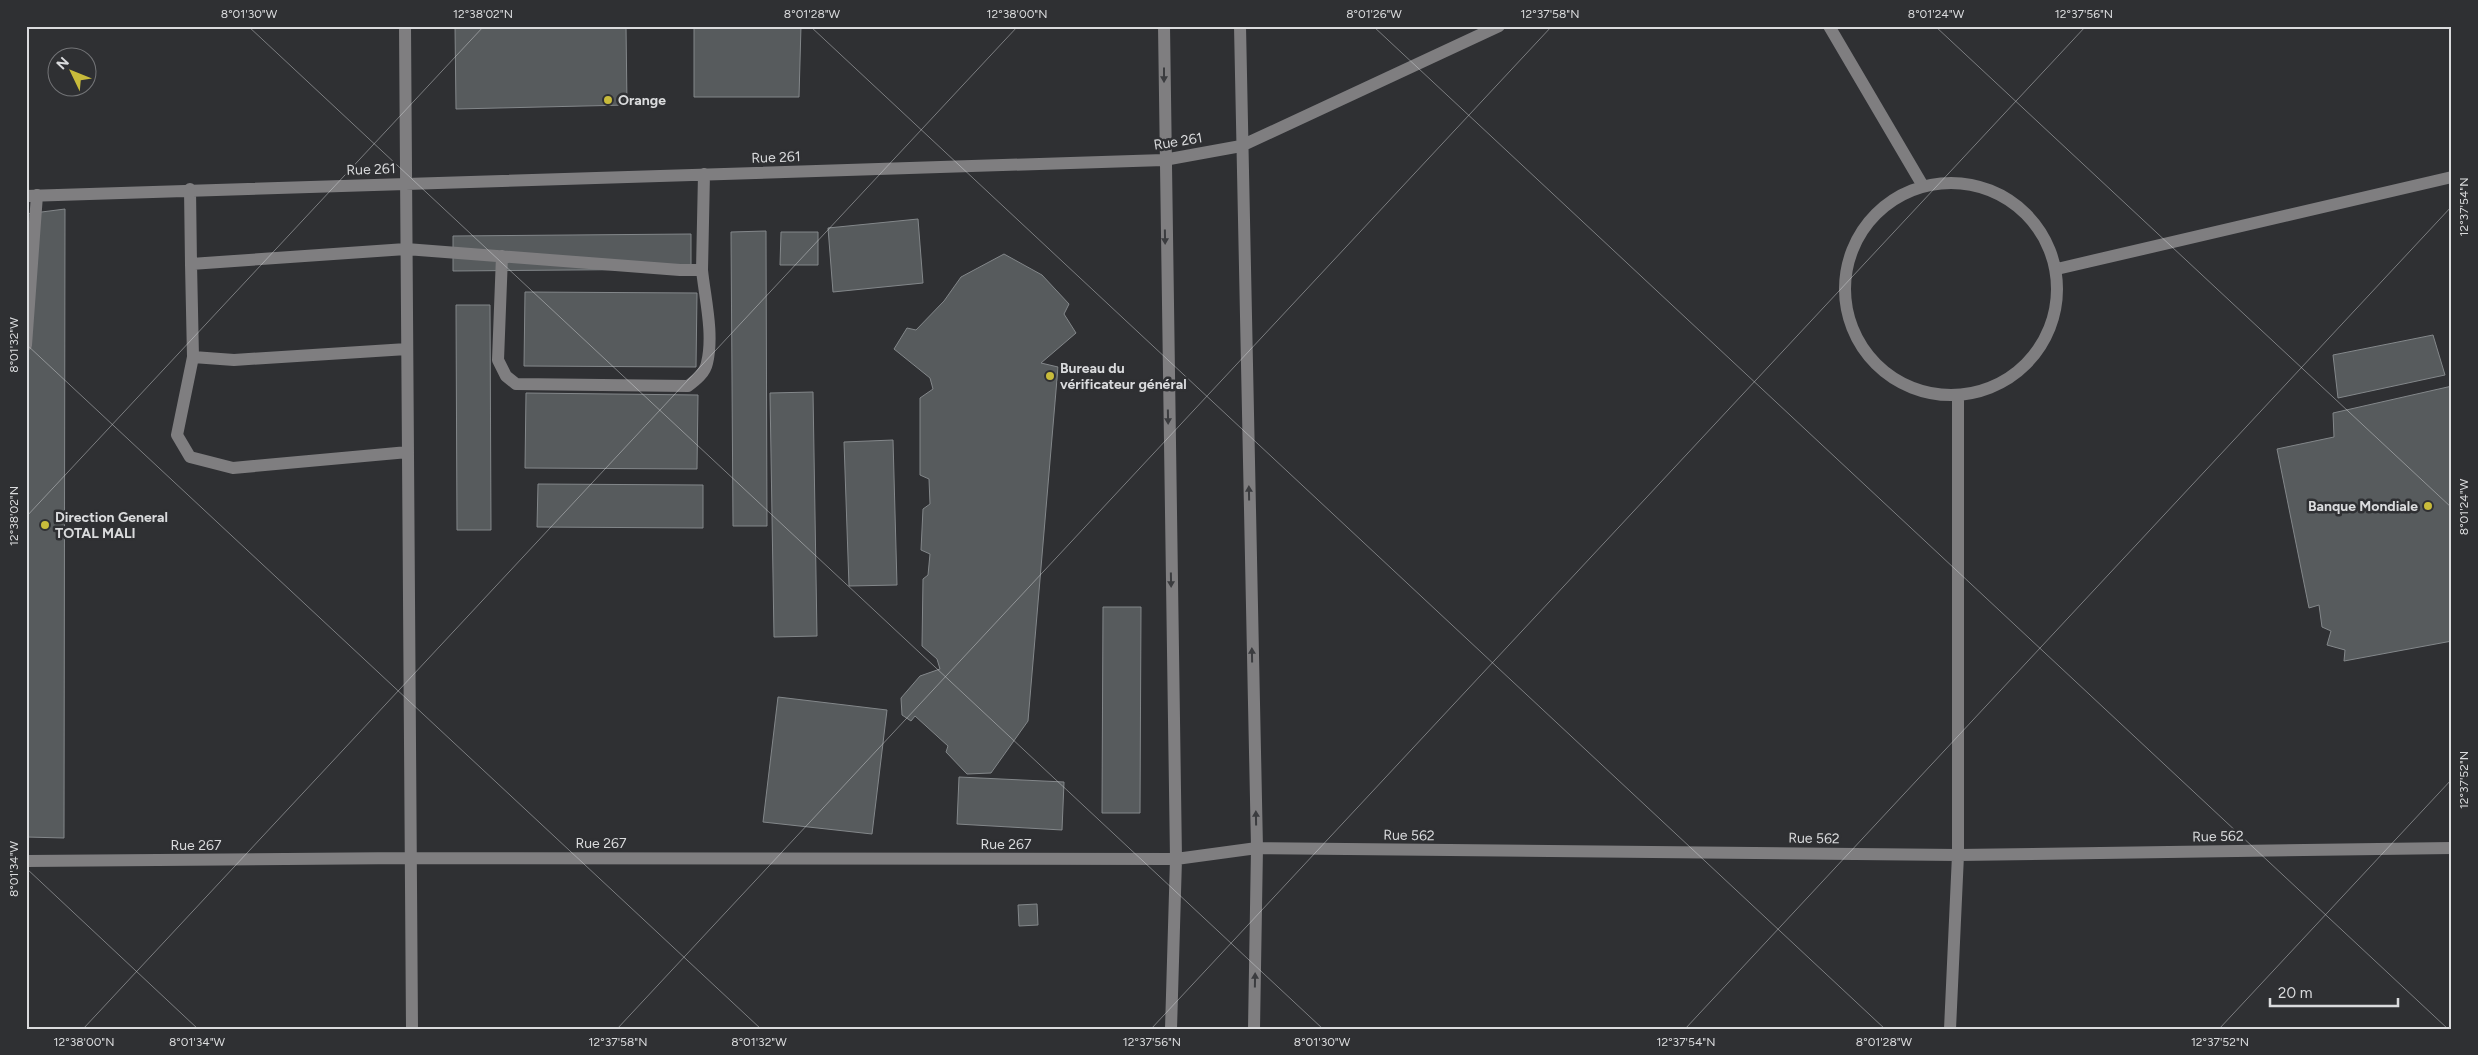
<svg xmlns="http://www.w3.org/2000/svg" width="2478" height="1055" font-family="Figtree,sans-serif">
<rect width="100%" height="100%" fill="#2f3033"/>
<!-- building -->
<path fill="#575b5d" stroke="#83878a" d="M455,26H626L627,105L456,109Z
M694,26H801L799,97H694Z
M65,209L64,838L26,837V214Z
M918,219L923,283L833,292L828,228Z
M766,231L767,526H733L731,232Z
M781,232H818V265H780Z
M691,234V269L453,271V236Z
M1004,254L1042,275L1069,304L1064,314L1076,333L1041,363L1058,367L1028,721L991,773L967,774L946,752L948,746L915,716L911,721L902,715L901,698L920,676L940,669L937,659L922,646L923,579L928,575L930,554L921,550L923,509L930,504L929,479L920,475V398L933,389L930,378L894,349L907,328L916,330L944,301L961,277Z
M525,292L697,293L696,367L524,366Z
M456,305H490L491,530H457Z
M2433,335L2445,375L2338,398L2333,355Z
M2452,386V641L2344,661L2345,650L2327,645L2331,631L2322,627L2319,605L2309,608L2277,449L2334,437L2333,413Z
M813,392L817,636L774,637L770,393Z
M526,393L698,395L697,469L525,468Z
M893,440L897,585L849,586L844,442Z
M538,484L703,485V528L537,527Z
M1103,607H1141L1140,813H1102Z
M778,697L887,710L872,834L763,822Z
M959,777L1064,782L1062,830L957,824Z
M1037,904L1038,925L1019,926L1018,905Z"/>
<g fill="none" stroke-linecap="round" stroke-linejoin="round">
<!-- minor -->
<path stroke="#7f7e80" stroke-width="12" d="M405,26L412,1029
M1164,26L1176,859L1171,1029
M1240,26L1257,848L1254,1029
M1829,26L1923,186
M1845 289a106 106 0 1 1 212 0a106 106 0 1 1-212 0Z
M190,189L191,264L406,249L680,270H702L704,174
M26,196L1164,160L1241,146L1499,26
M502,256L498,360L506,376L516,384L688,386C696,380 705,373 707,363C714,334 705,299 702,270
M191,264L193,357L234,360L407,349
M2057,269L2452,177
M26,345L37,195
M193,357L177,435L190,457L233,468L408,452
M26,861L410,858L1176,859L1257,848L1958,855L2452,848
M1950,1029L1958,855V396"/>
</g>
<!-- one-way arrows -->
<defs><path id="oneway-solid" d="M-6-.8H1V-3.2L6.5 0L1 3.2V.8H-6Z" transform="scale(1.25)"/></defs>
<g fill="#3b3c3f">
<use href="#oneway-solid" transform="translate(1164 75) rotate(90)"/>
<use href="#oneway-solid" transform="translate(1165 237) rotate(89)"/>
<use href="#oneway-solid" transform="translate(1168 417) rotate(89)"/>
<use href="#oneway-solid" transform="translate(1249 493) rotate(-91)"/>
<use href="#oneway-solid" transform="translate(1171 580) rotate(89)"/>
<use href="#oneway-solid" transform="translate(1252 655) rotate(-91)"/>
<use href="#oneway-solid" transform="translate(1256 818) rotate(-91)"/>
<use href="#oneway-solid" transform="translate(1255 980) rotate(-89)"/>
</g>
<!-- ticks -->
<path fill="none" stroke="#dadbdd" stroke-width="1" stroke-opacity="0.45" d="M248,26L1323,1029M810,26L1885,1029M1373,26L2448,1029M1935,26L2452,508M26,344L761,1029M26,517L484,26M26,868L198,1029M83,1029L1018,26M617,1029L1552,26M1151,1029L2086,26M1685,1029L2452,206M2219,1029L2452,779"/>
<!-- markers -->
<g fill="#c8bb3b" stroke="#2f3033" stroke-width="2">
<circle cx="608" cy="100" r="5"/>
<circle cx="1050" cy="376" r="5"/>
<circle cx="2428" cy="506" r="5"/>
<circle cx="45" cy="525" r="5"/>
</g>
<g text-anchor="middle" stroke-width="5" stroke-linejoin="round" paint-order="stroke">
<!-- poi labels -->
<g font-size="14" font-weight="bold" fill="#dadbdd" stroke="#2f3033" text-anchor="start">
<text x="618" y="105">Orange</text>
<text x="1060" y="373">Bureau du<tspan x="1060" dy="16">vérificateur général</tspan></text>
<text x="2418" y="511" text-anchor="end">Banque Mondiale</text>
<text x="55" y="522">Direction General<tspan x="55" dy="16">TOTAL MALI</tspan></text>
</g>
<!-- street labels -->
<g font-size="14" fill="#dadbdd" stroke="#2f3033">
<text transform="translate(1178 141) rotate(-9)" y="5">Rue 261</text>
<text transform="translate(776 157) rotate(-2)" y="5">Rue 261</text>
<text transform="translate(371 169) rotate(-2)" y="5">Rue 261</text>
<text transform="translate(1409 835) rotate(1)" y="5">Rue 562</text>
<text transform="translate(2218 836) rotate(-1)" y="5">Rue 562</text>
<text transform="translate(1814 838) rotate(1)" y="5">Rue 562</text>
<text x="601" y="848">Rue 267</text>
<text x="1006" y="849">Rue 267</text>
<text x="196" y="850">Rue 267</text>
</g>
</g>
<!-- border -->
<rect width="2478" height="1055" fill="none" stroke="#2f3033" stroke-width="55"/>
<!-- north arrow -->
<g transform="translate(72 72) rotate(313)"><circle r="24" fill="#2f3033" stroke="#737477"/>
<path d="M0-4L9 19L0 12L-9 19Z" fill="#c8bb3b"/>
<text y="-8" font-size="14" font-weight="bold" text-anchor="middle" fill="#dadbdd">N</text>
</g>
<!-- scale -->
<path d="M2270 998v8h128v-8" fill="none" stroke="#dadbdd" stroke-width="2.5"/>
<text x="2278" y="998" font-size="15" fill="#dadbdd" stroke="#2f3033" stroke-width="4" paint-order="stroke">20 m</text>
<rect x="28" y="28" width="2422" height="1000" fill="none" stroke="#dadbdd" stroke-width="2"/>
<g font-size="12" text-anchor="middle" fill="#dadbdd">
<text x="249" y="18">8°01'30"W</text>
<text x="483" y="18">12°38'02"N</text>
<text x="812" y="18">8°01'28"W</text>
<text x="1017" y="18">12°38'00"N</text>
<text x="1374" y="18">8°01'26"W</text>
<text x="1550" y="18">12°37'58"N</text>
<text x="1936" y="18">8°01'24"W</text>
<text x="2084" y="18">12°37'56"N</text>
<text transform="translate(2464 207) rotate(-90)" y="4">12°37'54"N</text>
<text transform="translate(14 345) rotate(-90)" y="4">8°01'32"W</text>
<text transform="translate(2464 507) rotate(-90)" y="4">8°01'24"W</text>
<text transform="translate(14 516) rotate(-90)" y="4">12°38'02"N</text>
<text transform="translate(2464 780) rotate(-90)" y="4">12°37'52"N</text>
<text transform="translate(14 869) rotate(-90)" y="4">8°01'34"W</text>
<text x="84" y="1046">12°38'00"N</text>
<text x="197" y="1046">8°01'34"W</text>
<text x="618" y="1046">12°37'58"N</text>
<text x="759" y="1046">8°01'32"W</text>
<text x="1152" y="1046">12°37'56"N</text>
<text x="1322" y="1046">8°01'30"W</text>
<text x="1686" y="1046">12°37'54"N</text>
<text x="1884" y="1046">8°01'28"W</text>
<text x="2220" y="1046">12°37'52"N</text>
</g>
</svg>
